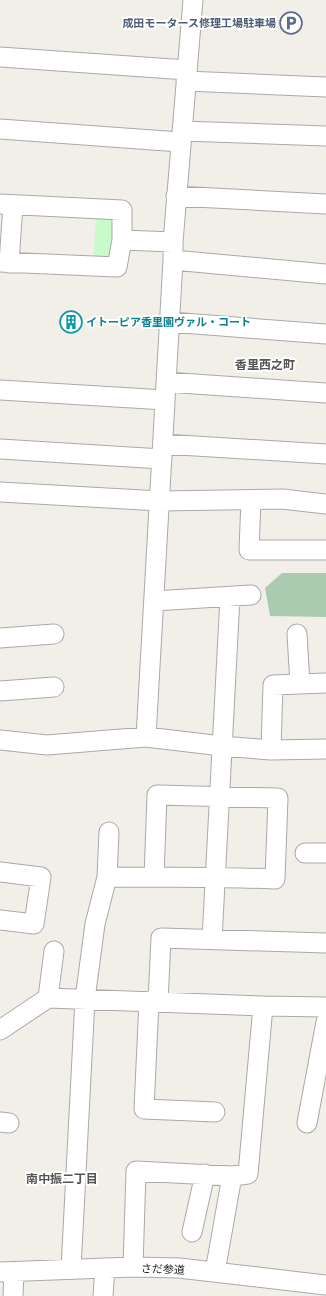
<svg xmlns="http://www.w3.org/2000/svg" width="326" height="1296" font-family="Inter,'Noto Sans JP',sans-serif">
<rect width="100%" height="100%" fill="#f2efe9"/>
<!-- cemetery -->
<path fill="#aacbaf" d="M282,573H326V617L270,616L265,588Z"/>
<!-- park -->
<path fill="#c8facc" d="M96,214L107,215L113,222L111,253L106,261L93,260Z"/>
<g fill="none" stroke-linecap="round" stroke-linejoin="round">
<!-- minor casing -->
<g stroke="#a9a9a9" stroke-width="21">
<path id="minor" d="M0,57L187,70
M186,81L326,87
M0,129L180,142
M182,131L326,136
M176,196L326,204
M0,204L122,210V240L117,267L0,262
M122,240L173,242
M173,260L326,274
M9,263L13,205
M170,322L326,334
M166,382L326,393
M0,390L165,400
M163,444L326,454
M0,449L162,459
M0,492L160,501L282,499L326,504
M251,500L249,550H326
M154,601L251,595
M297,634L300,684
M0,638L54,634
M0,691L54,687
M146,737L173,260V242L193,0
M0,740L47,745L146,737L222,746L271,750L326,749
M271,750L273,685L326,683
M305,853H326
M0,872L41,877L34,924L0,920
M107,877C163,877 219,877 275,879L278,798L157,795L154,877
M212,940L230,597
M48,998L54,951
M149,1001L144,1109L215,1112
M158,1002L161,938L326,943
M0,1030L48,998L263,1006L326,1007
M0,1122L9,1123
M307,1123L326,1022
M192,1232L205,1174
M133,1267L136,1171L232,1176
M71,1269L85,999L95,924L107,877L109,832
M0,1272L133,1267L179,1268L326,1285
M215,1272L232,1176L248,1174L263,1006
M13,1296L14,1272
M103,1296L105,1268"/>
</g>
<!-- minor -->
<use href="#minor" stroke="#fff" stroke-width="19"/>
</g>
<!-- icons -->
<defs>
<g id="parking-ring" transform="scale(1.15)"><circle r="9.5" fill="#fff" stroke="#5c6f8a" stroke-width="1.5"/><path d="M-3.5-5.5H1a3.5 3.5 0 0 1 0 7H-1V5.5H-3.5ZM-1-3.4V-.6H.8a1.4 1.4 0 0 0 0-2.8Z" fill="#5c6f8a"/></g>
<g id="building-ring" transform="scale(1.15)"><circle r="9.5" fill="#fff" stroke="#0f9aa8" stroke-width="1.5"/><path d="M-4-6H4V6H1V3H-1V6H-4ZM-2.5-4.3h1.7v1.8h-1.7ZM.8-4.3h1.7v1.8H.8ZM-2.5-1h1.7V.8h-1.7ZM.8-1h1.7V.8H.8Z" fill="#0f9aa8"/></g>
</defs>
<g fill-rule="evenodd">
<use href="#parking-ring" x="291" y="23"/>
<use href="#building-ring" x="71" y="322"/>
</g>
<g text-anchor="middle" stroke-width="4" stroke-linejoin="round" paint-order="stroke">
<!-- service labels -->
<g font-size="11" font-weight="bold" fill="#4e5e75" stroke="#fff" text-anchor="end">
<text x="276" y="27">成田モータース修理工場駐車場</text>
</g>
<!-- culture labels -->
<g font-size="11" font-weight="bold" fill="#0d838f" stroke="#fff" text-anchor="start">
<text x="86" y="326">イトーピア香里園ヴァル・コート</text>
</g>
<!-- street labels -->
<g font-size="11" fill="#222" stroke="#fff">
<text transform="translate(163 1269) rotate(2)" y="4">さだ参道</text>
</g>
<!-- neighbourhood labels -->
<g font-size="12" font-weight="bold" fill="#555" stroke="#fff">
<text x="265" y="369">香里西之町</text>
<text x="62" y="1183">南中振二丁目</text>
</g>
</g>
</svg>
